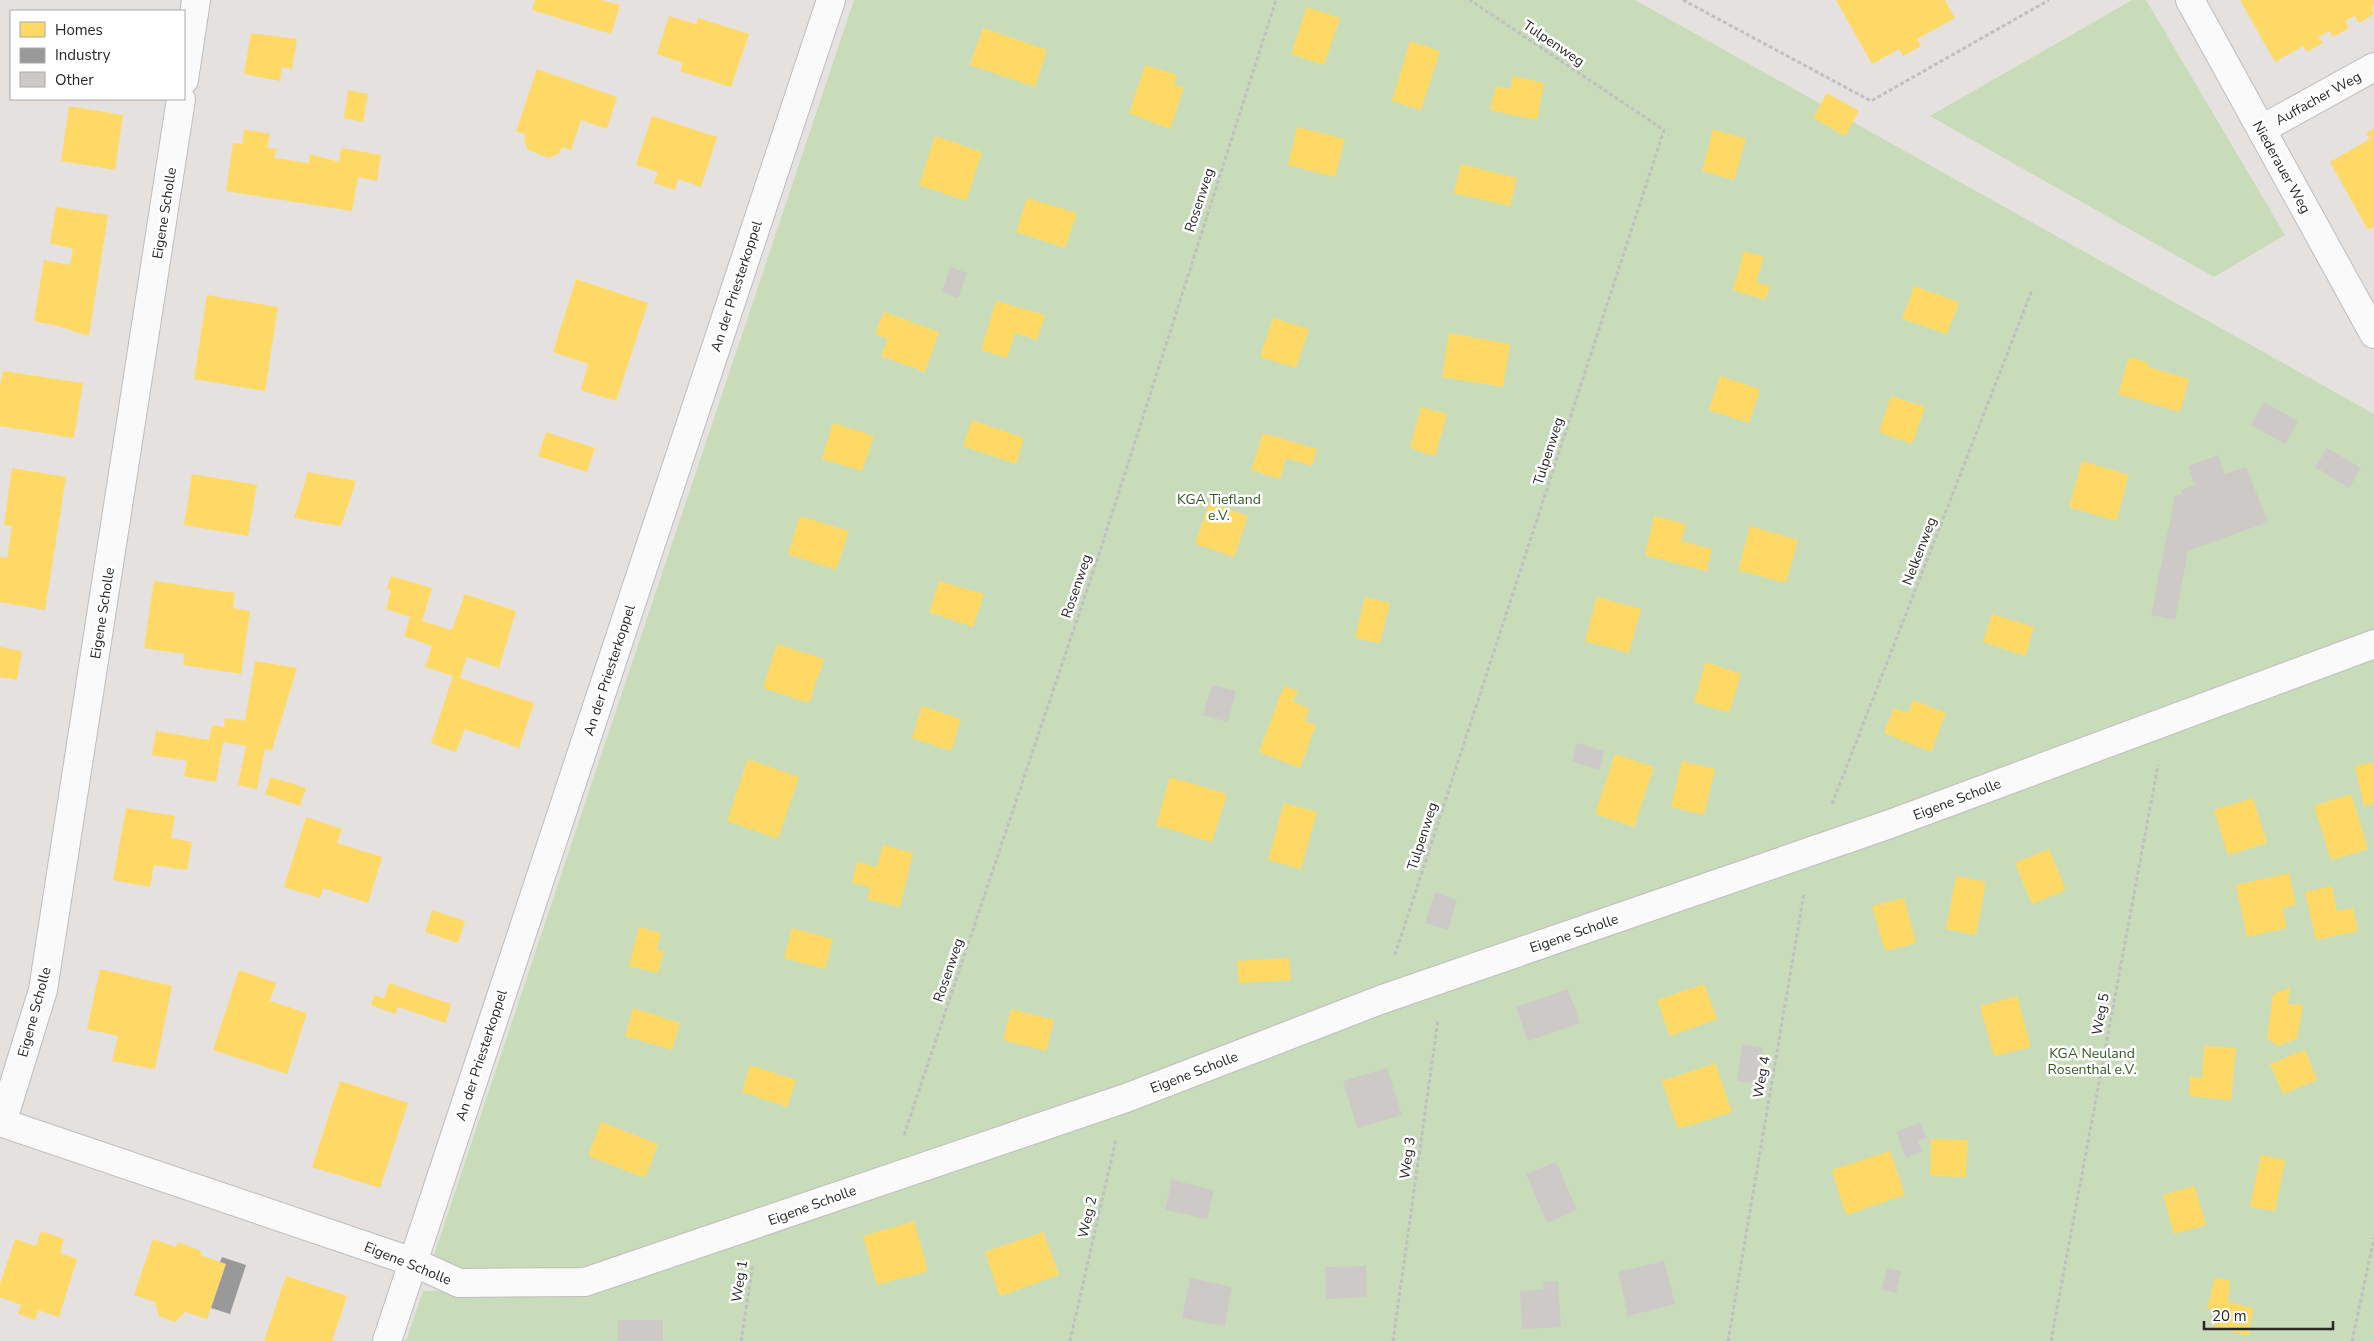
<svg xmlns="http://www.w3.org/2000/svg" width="2374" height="1341" font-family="'Nunito Sans',sans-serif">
<rect width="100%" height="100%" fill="#e4e1de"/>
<!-- green -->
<path fill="#c8dcba" d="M854,0H1635L2374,414V630L1883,813L1129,1085L585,1271L471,1273L433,1258Z
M2132,0H2146L2285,235L2214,277L1930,116Z
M2374,656V1341H406L423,1291L586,1290L1384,1012Z"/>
<!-- homes -->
<path fill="#ffd966" d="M535,0H601L620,5L611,34L532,10Z
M1836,0H1945L1955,18L1917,39L1921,46L1903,56L1899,49L1872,64Z
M2240,0H2374V5L2371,7L2374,14L2359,23L2355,16L2345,21L2349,28L2333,37L2329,31L2318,37L2323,43L2307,52L2303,46L2275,62Z
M1307,7L1340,18L1324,65L1291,54Z
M669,16L696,24L698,18L749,34L731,87L680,71L683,63L657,54Z
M983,28L1047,50L1035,87L970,65Z
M251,33L297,39L292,69L282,67L280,81L244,74Z
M1410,41L1440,51L1421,110L1392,101Z
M1145,65L1177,75L1174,85L1184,87L1170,129L1129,113Z
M537,69L617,97L607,129L581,120L571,150L562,147L559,153L549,158L528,150L524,140L526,135L516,131Z
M1513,76L1544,83L1537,120L1490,110L1496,86L1510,89Z
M348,90L368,94L363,122L344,118Z
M1827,93L1859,111L1845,136L1813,118Z
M69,106L123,115L115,170L61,161Z
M652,116L717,137L701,187L678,179L675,190L654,183L658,172L636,165Z
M1297,127L1345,139L1335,177L1288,165Z
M2374,128V227L2368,230L2330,162L2370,139L2366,133Z
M244,129L270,134L267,148L277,149L274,158L309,163L310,154L339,162L341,148L381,155L377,181L358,177L352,211L226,191L233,143L242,144Z
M1713,129L1746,139L1734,180L1702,171Z
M935,136L982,152L966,201L919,185Z
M1461,164L1517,178L1510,206L1454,193Z
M1027,198L1077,213L1065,248L1016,232Z
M56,207L108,215L89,336L58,326L34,321L44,260L70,265L73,249L50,243Z
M1744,251L1764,257L1756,282L1770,286L1765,300L1733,290Z
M576,279L648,303L616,401L581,390L588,364L553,352Z
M1914,286L1959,302L1947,334L1902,319Z
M207,295L278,307L265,391L194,379Z
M996,301L1045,315L1037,340L1015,333L1007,358L981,350Z
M884,312L939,332L925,372L881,356L888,339L875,334Z
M1273,318L1309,329L1296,368L1260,357Z
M1449,333L1510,344L1503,387L1442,377Z
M2129,357L2149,363L2148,367L2189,379L2180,412L2118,394Z
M3,371L83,383L74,438L0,426V387Z
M1720,376L1760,389L1749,423L1709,410Z
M1891,396L1925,407L1912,444L1879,432Z
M1421,407L1447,414L1435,456L1410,448Z
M972,420L1024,438L1016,464L963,446Z
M833,423L874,436L862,471L822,459Z
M546,432L595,448L587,472L538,456Z
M1263,433L1317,449L1312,466L1286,458L1280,479L1251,470Z
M2082,461L2129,475L2116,521L2069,507Z
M12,468L66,477L45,610L0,602V557L7,558L12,526L4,525Z
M308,472L356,481L341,526L294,518Z
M192,474L257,485L248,536L184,525Z
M1209,503L1248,516L1234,557L1195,544Z
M800,516L849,531L836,570L788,554Z
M1654,516L1686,524L1681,541L1712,549L1706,571L1645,555Z
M1750,526L1798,540L1786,583L1738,570Z
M391,576L432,588L422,621L452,630L465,594L516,611L499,668L467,657L460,678L534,703L519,748L465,729L456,752L431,743L453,676L425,667L432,646L404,636L410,617L386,609L391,590L387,589Z
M154,581L235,593L233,608L250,611L241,674L183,665L185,654L144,648Z
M939,581L984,594L973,627L929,612Z
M1365,597L1390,603L1380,643L1355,638Z
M1597,597L1641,609L1629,653L1585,641Z
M1992,614L2034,627L2025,656L1983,642Z
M777,644L824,659L809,703L763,688Z
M0,647L22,651L17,680L0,677Z
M255,661L297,668L272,750L265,749L257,789L238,785L246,746L223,742L216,782L184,776L187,761L152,755L156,731L209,740L212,725L224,727L225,718L245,721Z
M1706,662L1741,674L1729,713L1694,702Z
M1284,686L1298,691L1293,702L1309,708L1305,721L1316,725L1300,768L1259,752Z
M1913,700L1946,713L1931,752L1884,733L1894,708L1908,713Z
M922,706L961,719L951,751L912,738Z
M1615,754L1654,767L1634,827L1595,814Z
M748,759L799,777L778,839L727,821Z
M1682,761L1715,769L1704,815L1671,807Z
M2374,762V804L2364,806L2355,766Z
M270,777L306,788L300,806L265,794Z
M1170,777L1227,794L1212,842L1156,825Z
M2351,794L2368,849L2331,860L2314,806Z
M2253,798L2267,843L2228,855L2214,810Z
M1284,803L1317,812L1301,869L1268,860Z
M126,808L175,816L171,838L192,842L187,870L154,865L150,887L113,880Z
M306,817L342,829L337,843L382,857L368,903L323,888L320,898L284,887Z
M883,845L913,853L900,907L867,899L870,887L852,883L857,862L877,867Z
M2049,849L2066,890L2032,904L2015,863Z
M2289,873L2296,905L2282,908L2287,928L2247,937L2236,885Z
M1956,876L1986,882L1976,935L1946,929Z
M2332,886L2337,911L2353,908L2358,931L2316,940L2305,892Z
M1904,898L1916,943L1885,951L1872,906Z
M432,910L465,921L458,943L425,932Z
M639,927L661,933L657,949L664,951L658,973L629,966Z
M792,928L833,939L825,969L784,958Z
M1289,958L1291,980L1239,983L1237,961Z
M100,969L172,986L155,1069L112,1061L118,1036L87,1029Z
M239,970L276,983L270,1001L307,1013L287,1074L213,1050Z
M389,983L451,1004L446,1023L398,1007L395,1014L371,1005L374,995L384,999Z
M1704,984L1717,1019L1670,1036L1657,1000Z
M2290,988L2288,1004L2303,1005L2297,1039L2277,1046L2267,1038L2273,994Z
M2017,996L2031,1047L1994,1056L1980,1006Z
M633,1008L680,1023L672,1050L625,1036Z
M1011,1009L1054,1020L1046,1051L1003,1040Z
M2204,1046L2236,1048L2231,1100L2189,1096L2190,1077L2202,1078Z
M2305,1050L2317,1080L2283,1094L2270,1064Z
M1715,1063L1732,1112L1678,1129L1662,1081Z
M750,1065L796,1080L787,1107L742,1092Z
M340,1081L408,1103L380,1188L312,1167Z
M601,1122L658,1144L645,1178L588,1156Z
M1931,1139L1968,1140L1966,1177L1930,1176Z
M1890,1151L1905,1195L1846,1215L1832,1170Z
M2261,1155L2285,1160L2275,1211L2250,1207Z
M2194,1186L2206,1225L2174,1234L2163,1195Z
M914,1221L928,1271L877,1285L863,1236Z
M41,1231L64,1239L60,1253L77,1259L59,1317L38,1310L35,1320L18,1314L21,1305L0,1297V1284L15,1239L36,1246Z
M1043,1232L1059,1275L1000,1296L985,1252Z
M153,1239L176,1247L178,1242L201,1251L200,1255L226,1264L207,1319L185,1312L175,1322L159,1316L155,1302L134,1295Z
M286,1276L347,1296L332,1341H264Z
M2215,1278L2230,1281L2228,1302L2253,1308L2249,1336L2214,1326L2215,1309L2207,1308Z"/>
<!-- industry -->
<path fill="#999" d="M222,1257L246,1265L230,1314L211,1308L226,1264L220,1262Z"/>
<!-- building -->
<path fill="#ccc9c7" d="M950,267L967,273L958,298L942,292Z
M2264,402L2298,421L2285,444L2251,425Z
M2327,448L2361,468L2349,488L2315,467Z
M2218,455L2225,474L2246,467L2268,522L2188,551L2175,620L2151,615L2175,496L2183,494L2181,490L2195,485L2188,466Z
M1212,685L1236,691L1228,722L1203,715Z
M1577,743L1604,751L1599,770L1572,762Z
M1435,892L1457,900L1448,930L1425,923Z
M1568,989L1580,1023L1528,1041L1516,1007Z
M1742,1044L1762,1047L1757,1084L1737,1081Z
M1387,1068L1402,1115L1357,1128L1343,1081Z
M1920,1123L1927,1138L1918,1141L1922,1151L1906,1158L1896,1132Z
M1556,1162L1577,1210L1547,1223L1526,1174Z
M1172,1180L1214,1190L1207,1219L1165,1210Z
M1664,1261L1675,1304L1628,1316L1618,1272Z
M1366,1266L1367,1297L1326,1299L1325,1267Z
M1887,1268L1901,1271L1896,1293L1882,1290Z
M1190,1278L1232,1287L1225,1326L1182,1318Z
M1558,1281L1561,1327L1522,1329L1520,1291L1544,1289L1543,1282Z
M618,1320H663V1341H618Z"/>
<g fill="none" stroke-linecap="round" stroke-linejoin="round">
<!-- street casing -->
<g stroke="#bebdbe" stroke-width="30">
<path id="street" d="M2190,0L2374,334
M184,80L196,0
M2262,129L2374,67
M0,1122L413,1262L459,1283L585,1282L1126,1098L1380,1000L1890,824L2374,644
M2,1123L43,990L181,99
M387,1341L831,0"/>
</g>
<!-- path -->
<path stroke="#c1c0c0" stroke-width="3" stroke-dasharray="4 2.5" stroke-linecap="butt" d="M1683,0L1871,101L2049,0
M1832,804L2032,290
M1395,955L1664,130L1470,0
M904,1135L1103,542L1276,0
M741,1341L753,1264
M1070,1341L1116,1139
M1393,1341L1438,1020
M1728,1341L1804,893
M2051,1341L2158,765
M2352,1341L2374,1238"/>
<!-- street -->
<use href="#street" stroke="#fbfafa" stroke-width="28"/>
</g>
<g text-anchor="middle" stroke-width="5" stroke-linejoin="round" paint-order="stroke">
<!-- street labels -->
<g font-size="14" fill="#272727" stroke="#fff">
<text transform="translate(1554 43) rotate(34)" y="5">Tulpenweg</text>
<text transform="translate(2318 98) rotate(-29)" y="5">Auffacher Weg</text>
<text transform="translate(2282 167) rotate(61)" y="5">Niederauer Weg</text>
<text transform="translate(1199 200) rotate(-72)" y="5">Rosenweg</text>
<text transform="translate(164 213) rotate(-81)" y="5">Eigene Scholle</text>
<text transform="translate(736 286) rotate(-72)" y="5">An der Priesterkoppel</text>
<text transform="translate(1548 451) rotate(-72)" y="5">Tulpenweg</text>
<text transform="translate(1919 551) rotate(-69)" y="5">Nelkenweg</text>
<text transform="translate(1076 586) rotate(-71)" y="5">Rosenweg</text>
<text transform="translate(102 613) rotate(-81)" y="5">Eigene Scholle</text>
<text transform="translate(609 670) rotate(-72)" y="5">An der Priesterkoppel</text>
<text transform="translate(1957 799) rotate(-21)" y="5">Eigene Scholle</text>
<text transform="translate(1422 836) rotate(-72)" y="5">Tulpenweg</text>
<text transform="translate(1574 933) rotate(-19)" y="5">Eigene Scholle</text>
<text transform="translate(948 970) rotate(-71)" y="5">Rosenweg</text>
<text transform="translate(34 1012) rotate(-75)" y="5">Eigene Scholle</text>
<text transform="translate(2100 1014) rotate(-79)" y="5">Weg 5</text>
<text transform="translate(481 1055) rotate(-72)" y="5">An der Priesterkoppel</text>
<text transform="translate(1194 1072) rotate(-21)" y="5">Eigene Scholle</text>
<text transform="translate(1761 1077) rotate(-80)" y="5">Weg 4</text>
<text transform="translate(1407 1158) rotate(-82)" y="5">Weg 3</text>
<text transform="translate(812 1205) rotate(-20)" y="5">Eigene Scholle</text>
<text transform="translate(1087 1217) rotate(-77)" y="5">Weg 2</text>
<text transform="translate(408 1263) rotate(22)" y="5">Eigene Scholle</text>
<text transform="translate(739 1281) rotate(-81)" y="5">Weg 1</text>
</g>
<!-- park labels -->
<g font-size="14" fill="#2d5921" stroke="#fff">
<text x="1219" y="504">KGA Tiefland<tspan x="1219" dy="16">e.V.</tspan></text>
<text x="2092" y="1058">KGA Neuland<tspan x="2092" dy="16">Rosenthal e.V.</tspan></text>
</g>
</g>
<!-- legend -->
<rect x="10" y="10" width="175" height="90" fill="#ffffff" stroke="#a9a9a9"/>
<rect x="20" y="22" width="25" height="15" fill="#ffd966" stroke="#a9a9a9"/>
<text x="55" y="35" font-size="15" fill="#272727">Homes</text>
<rect x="20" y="48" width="25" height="15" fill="#999999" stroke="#a9a9a9"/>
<text x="55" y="60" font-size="15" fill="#272727">Industry</text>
<rect x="20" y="72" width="25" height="15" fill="#ccc9c7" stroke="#a9a9a9"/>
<text x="55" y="85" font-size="15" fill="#272727">Other</text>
<!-- scale -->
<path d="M2204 1321v8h129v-8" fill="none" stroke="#272727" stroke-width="2.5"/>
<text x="2212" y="1321" font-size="15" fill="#272727" stroke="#ffffff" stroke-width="4" paint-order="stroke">20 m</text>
</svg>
